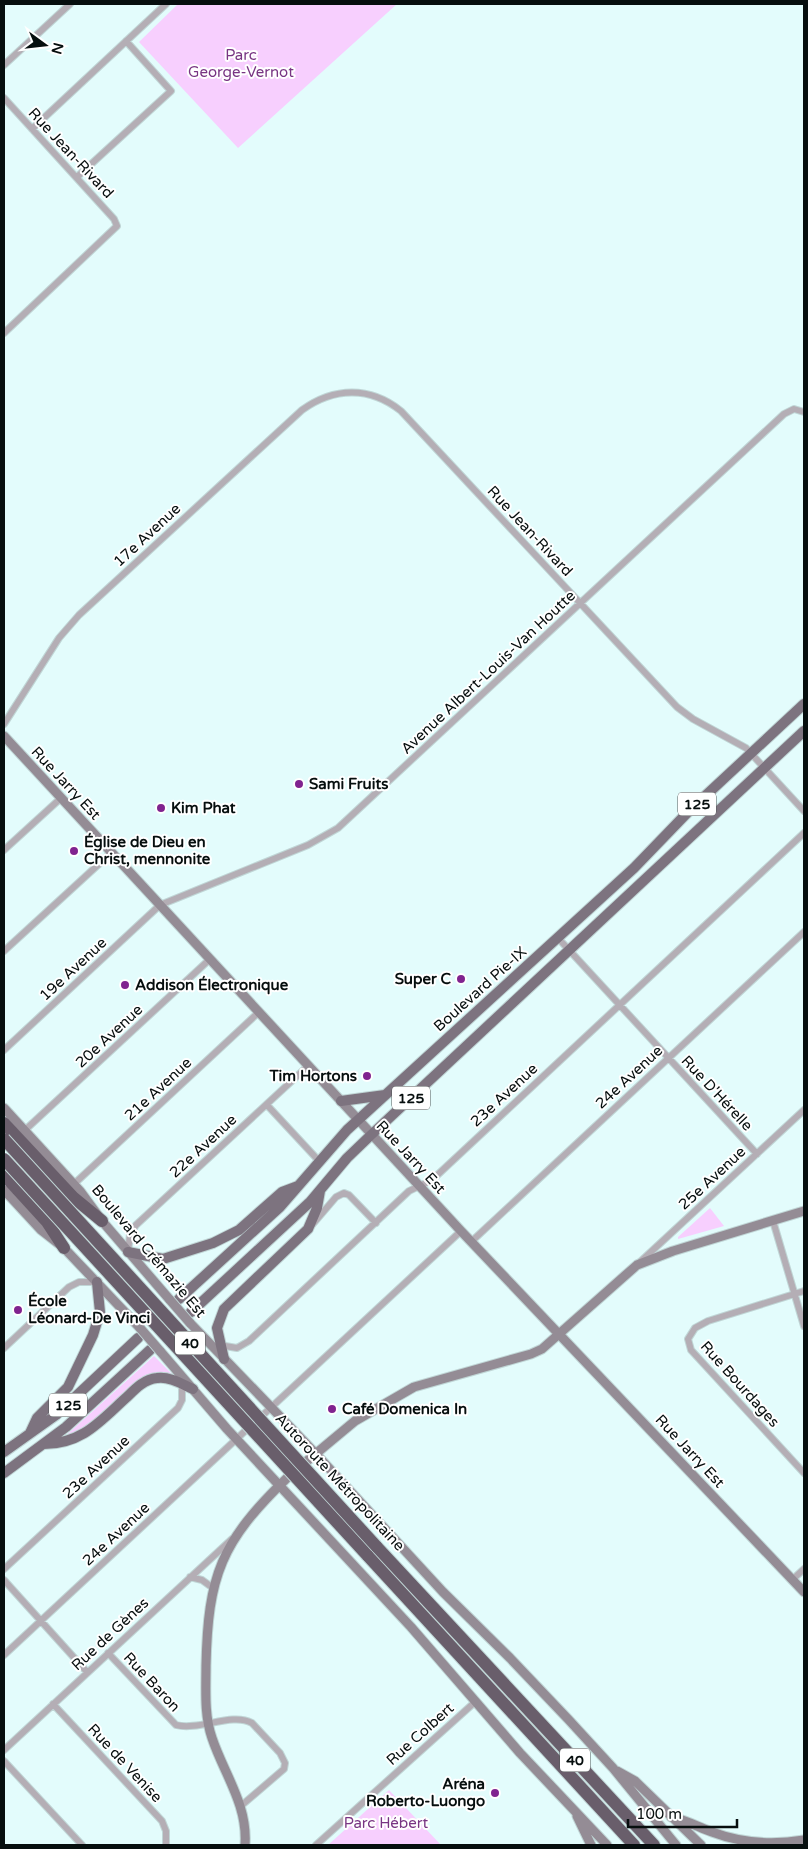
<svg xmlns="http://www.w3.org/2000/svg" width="808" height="1849" font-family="'Varela Round',sans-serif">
<rect width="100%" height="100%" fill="#e3fcfc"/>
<!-- green -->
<path fill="#f7cffe" d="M178,4H397L238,148L139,42Z
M710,1208L724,1226L678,1239V1237Z
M154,1356L172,1374H159L85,1429L63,1438Z
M389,1790L441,1845H328Z"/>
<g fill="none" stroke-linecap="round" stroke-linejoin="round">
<!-- primary-tunnel -->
<path stroke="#c2d8d8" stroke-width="10" stroke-dasharray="10 5" stroke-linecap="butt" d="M138,1338L179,1299
M150,1350L191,1312"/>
<!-- street casing -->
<g stroke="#c0d6d6" stroke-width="8">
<path id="street" d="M4,65L70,4
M4,98L114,219L117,226L4,333
M32,129L166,4
M77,177L171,91L126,41
M4,724L59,638L79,615L302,410C334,387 370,386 401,411L677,707L693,719L746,748L804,811
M4,850L61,798
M558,938L757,1154
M4,951L111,853
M4,1050L160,905L308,845L338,828L784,414L794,409L804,412
M267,1105L319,1161
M24,1131L210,959
M74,1184L259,1012
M773,1221L804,1326
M312,1225L336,1197L344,1193L349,1195L376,1223
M472,1241L804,932
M128,1252L130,1234L136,1225L308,1066
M640,1262L804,1110
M804,1291L708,1321L695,1328L688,1339L691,1350L804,1473
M219,1345L237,1348L249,1341L409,1191L432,1180L804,833
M4,1348L69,1287L79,1282H97
M264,1414L461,1231
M4,1569L178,1408L182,1400V1381
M190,1577L202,1580L213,1588
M4,1580L87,1672
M792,1580L804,1569
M108,1653L176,1725C199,1731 232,1712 252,1723L280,1753L285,1763L284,1769L242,1805
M4,1655L244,1432
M53,1704L162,1821L166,1831V1845
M4,1750L232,1539
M4,1761L82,1845
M316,1845L475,1702"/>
</g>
<!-- secondary casing -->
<g stroke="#c0d6d6" stroke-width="11">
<path id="secondary" d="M4,736L461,1231L804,1592
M4,1108L80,1191L102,1221L170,1300
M4,1190L41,1230L64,1248L140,1328
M190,1323L316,1454L443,1592L510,1658L568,1719L613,1768L676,1845
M160,1351L227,1429L411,1627L520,1753L607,1845
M307,1461L355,1421L414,1387L531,1354L542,1349L637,1265L673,1251L804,1211
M617,1771L635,1781L701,1845
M577,1816L591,1845
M671,1817C686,1820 698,1827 712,1832C741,1843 773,1845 804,1840
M245,1845C248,1805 224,1774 212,1738C204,1715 206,1690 206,1666C208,1575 221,1542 287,1478"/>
</g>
<!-- primary casing -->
<g stroke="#c0d6d6" stroke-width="12">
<path id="primary" d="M341,1101L385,1095
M128,1252L163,1259L213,1243L239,1230L282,1192L298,1186
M179,1299L280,1207L347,1130L634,868L689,811L804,704
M191,1312L310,1202L347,1158L371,1135L804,731
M224,1359L217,1328L224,1309L308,1229L317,1208L320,1191
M30,1433L37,1418L68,1387L93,1335L100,1312L97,1282
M44,1444C83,1444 101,1420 128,1396C136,1388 145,1379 157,1378C169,1376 182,1384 193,1389
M4,1452L56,1415L138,1338
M4,1473L66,1427L150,1350"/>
</g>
<!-- highway casing -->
<g stroke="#c0d6d6" stroke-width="14">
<path id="highway" d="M4,1123L74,1198L102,1221
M4,1175L47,1222L64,1248
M376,1546L654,1845
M367,1555L634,1845"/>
</g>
<!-- street -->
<use href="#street" stroke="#b4aeb5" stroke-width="6"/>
<!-- secondary -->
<use href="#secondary" stroke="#948c95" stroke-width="9"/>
<!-- primary -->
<use href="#primary" stroke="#7d737f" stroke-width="10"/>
<!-- highway -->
<use href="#highway" stroke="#695e6b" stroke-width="12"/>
<!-- secondary-bridge casing -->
<g stroke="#c0d6d6" stroke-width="11" stroke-linecap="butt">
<path id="secondary-bridge" d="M170,1300L190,1323
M140,1328L160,1351"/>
</g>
<!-- highway-bridge casing -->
<g stroke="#c0d6d6" stroke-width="14" stroke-linecap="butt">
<path id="highway-bridge" d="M4,1139L376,1546
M4,1159L367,1555"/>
</g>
<!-- secondary-bridge -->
<use href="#secondary-bridge" stroke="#948c95" stroke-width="9"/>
<!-- highway-bridge -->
<use href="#highway-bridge" stroke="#695e6b" stroke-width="12"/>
</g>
<!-- markers -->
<g fill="#80238f" stroke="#fff" stroke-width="2">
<circle cx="299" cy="784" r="5"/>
<circle cx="161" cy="808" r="5"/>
<circle cx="74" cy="851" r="5"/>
<circle cx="461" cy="979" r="5"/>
<circle cx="125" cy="985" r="5"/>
<circle cx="367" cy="1076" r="5"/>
<circle cx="18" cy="1310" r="5"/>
<circle cx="332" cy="1409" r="5"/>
<circle cx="495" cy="1793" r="5"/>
</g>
<g text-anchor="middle" stroke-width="4" stroke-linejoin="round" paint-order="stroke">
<!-- shield labels -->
<g fill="#fff" stroke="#515656" stroke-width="1">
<rect x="678" y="792.5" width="38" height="23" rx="4"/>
<rect x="392" y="1086.5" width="38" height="23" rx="4"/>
<rect x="175" y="1331.5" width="30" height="23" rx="4"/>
<rect x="49" y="1393.5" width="38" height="23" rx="4"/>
<rect x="560" y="1748.5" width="30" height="23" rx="4"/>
</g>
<g font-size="14" font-weight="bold" fill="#060e0e">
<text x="697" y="809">125</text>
<text x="411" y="1103">125</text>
<text x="190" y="1348">40</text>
<text x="68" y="1410">125</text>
<text x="575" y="1765">40</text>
</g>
<!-- park labels -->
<g font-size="15" fill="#783583" stroke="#fff">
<text x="241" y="60">Parc<tspan x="241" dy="17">George-Vernot</tspan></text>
<text x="386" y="1828">Parc Hébert</text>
</g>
<!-- street labels -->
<g font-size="15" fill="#060e0e" stroke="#fff">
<text transform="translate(71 153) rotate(47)" y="5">Rue Jean-Rivard</text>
<text transform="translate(530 531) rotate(47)" y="5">Rue Jean-Rivard</text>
<text transform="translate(147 535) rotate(-43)" y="5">17e Avenue</text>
<text transform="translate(488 672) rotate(-43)" y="5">Avenue Albert-Louis-Van Houtte</text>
<text transform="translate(66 783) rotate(47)" y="5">Rue Jarry Est</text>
<text transform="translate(73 969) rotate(-43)" y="5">19e Avenue</text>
<text transform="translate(480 989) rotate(-42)" y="5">Boulevard Pie-IX</text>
<text transform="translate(109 1036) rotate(-43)" y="5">20e Avenue</text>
<text transform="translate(629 1077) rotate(-43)" y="5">24e Avenue</text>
<text transform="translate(158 1089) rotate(-43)" y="5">21e Avenue</text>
<text transform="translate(717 1093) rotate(47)" y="5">Rue D'Hérelle</text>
<text transform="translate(504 1095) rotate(-43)" y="5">23e Avenue</text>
<text transform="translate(203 1146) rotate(-43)" y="5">22e Avenue</text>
<text transform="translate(411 1157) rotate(47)" y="5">Rue Jarry Est</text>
<text transform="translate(712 1178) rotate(-43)" y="5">25e Avenue</text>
<text transform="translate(149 1251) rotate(50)" y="5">Boulevard Crémazie Est</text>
<text transform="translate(740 1384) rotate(48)" y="5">Rue Bourdages</text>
<text transform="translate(690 1451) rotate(47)" y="5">Rue Jarry Est</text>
<text transform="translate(96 1467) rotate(-43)" y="5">23e Avenue</text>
<text transform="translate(340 1482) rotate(47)" y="5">Autoroute Métropolitaine</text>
<text transform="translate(116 1534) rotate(-43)" y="5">24e Avenue</text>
<text transform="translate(110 1634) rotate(-43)" y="5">Rue de Gènes</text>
<text transform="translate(152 1682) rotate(47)" y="5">Rue Baron</text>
<text transform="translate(420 1734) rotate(-42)" y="5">Rue Colbert</text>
<text transform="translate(125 1763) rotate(47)" y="5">Rue de Venise</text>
</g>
<!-- poi labels -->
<g font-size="15" font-weight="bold" fill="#060e0e" stroke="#fff" text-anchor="start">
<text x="309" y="789">Sami Fruits</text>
<text x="171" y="813">Kim Phat</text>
<text x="84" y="847">Église de Dieu en<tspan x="84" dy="17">Christ, mennonite</tspan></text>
<text x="451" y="984" text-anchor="end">Super C</text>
<text x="135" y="990">Addison Électronique</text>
<text x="357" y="1081" text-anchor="end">Tim Hortons</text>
<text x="28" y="1306">École<tspan x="28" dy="17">Léonard-De Vinci</tspan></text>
<text x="342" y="1414">Café Domenica In</text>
<text x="485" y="1789" text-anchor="end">Aréna<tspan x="485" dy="17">Roberto-Luongo</tspan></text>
</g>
</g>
<!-- border -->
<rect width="808" height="1849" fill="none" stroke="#060e0e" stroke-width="10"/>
<!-- north arrow -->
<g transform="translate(45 45) rotate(105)" stroke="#ffffff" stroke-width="4" paint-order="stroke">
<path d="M0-4L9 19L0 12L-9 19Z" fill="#060e0e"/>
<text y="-8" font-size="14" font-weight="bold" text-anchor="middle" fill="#060e0e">N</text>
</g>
<!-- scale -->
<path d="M628 1819v8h109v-8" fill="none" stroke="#060e0e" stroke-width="2.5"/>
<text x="636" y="1819" font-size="15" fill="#060e0e" stroke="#ffffff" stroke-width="4" paint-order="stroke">100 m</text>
</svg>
